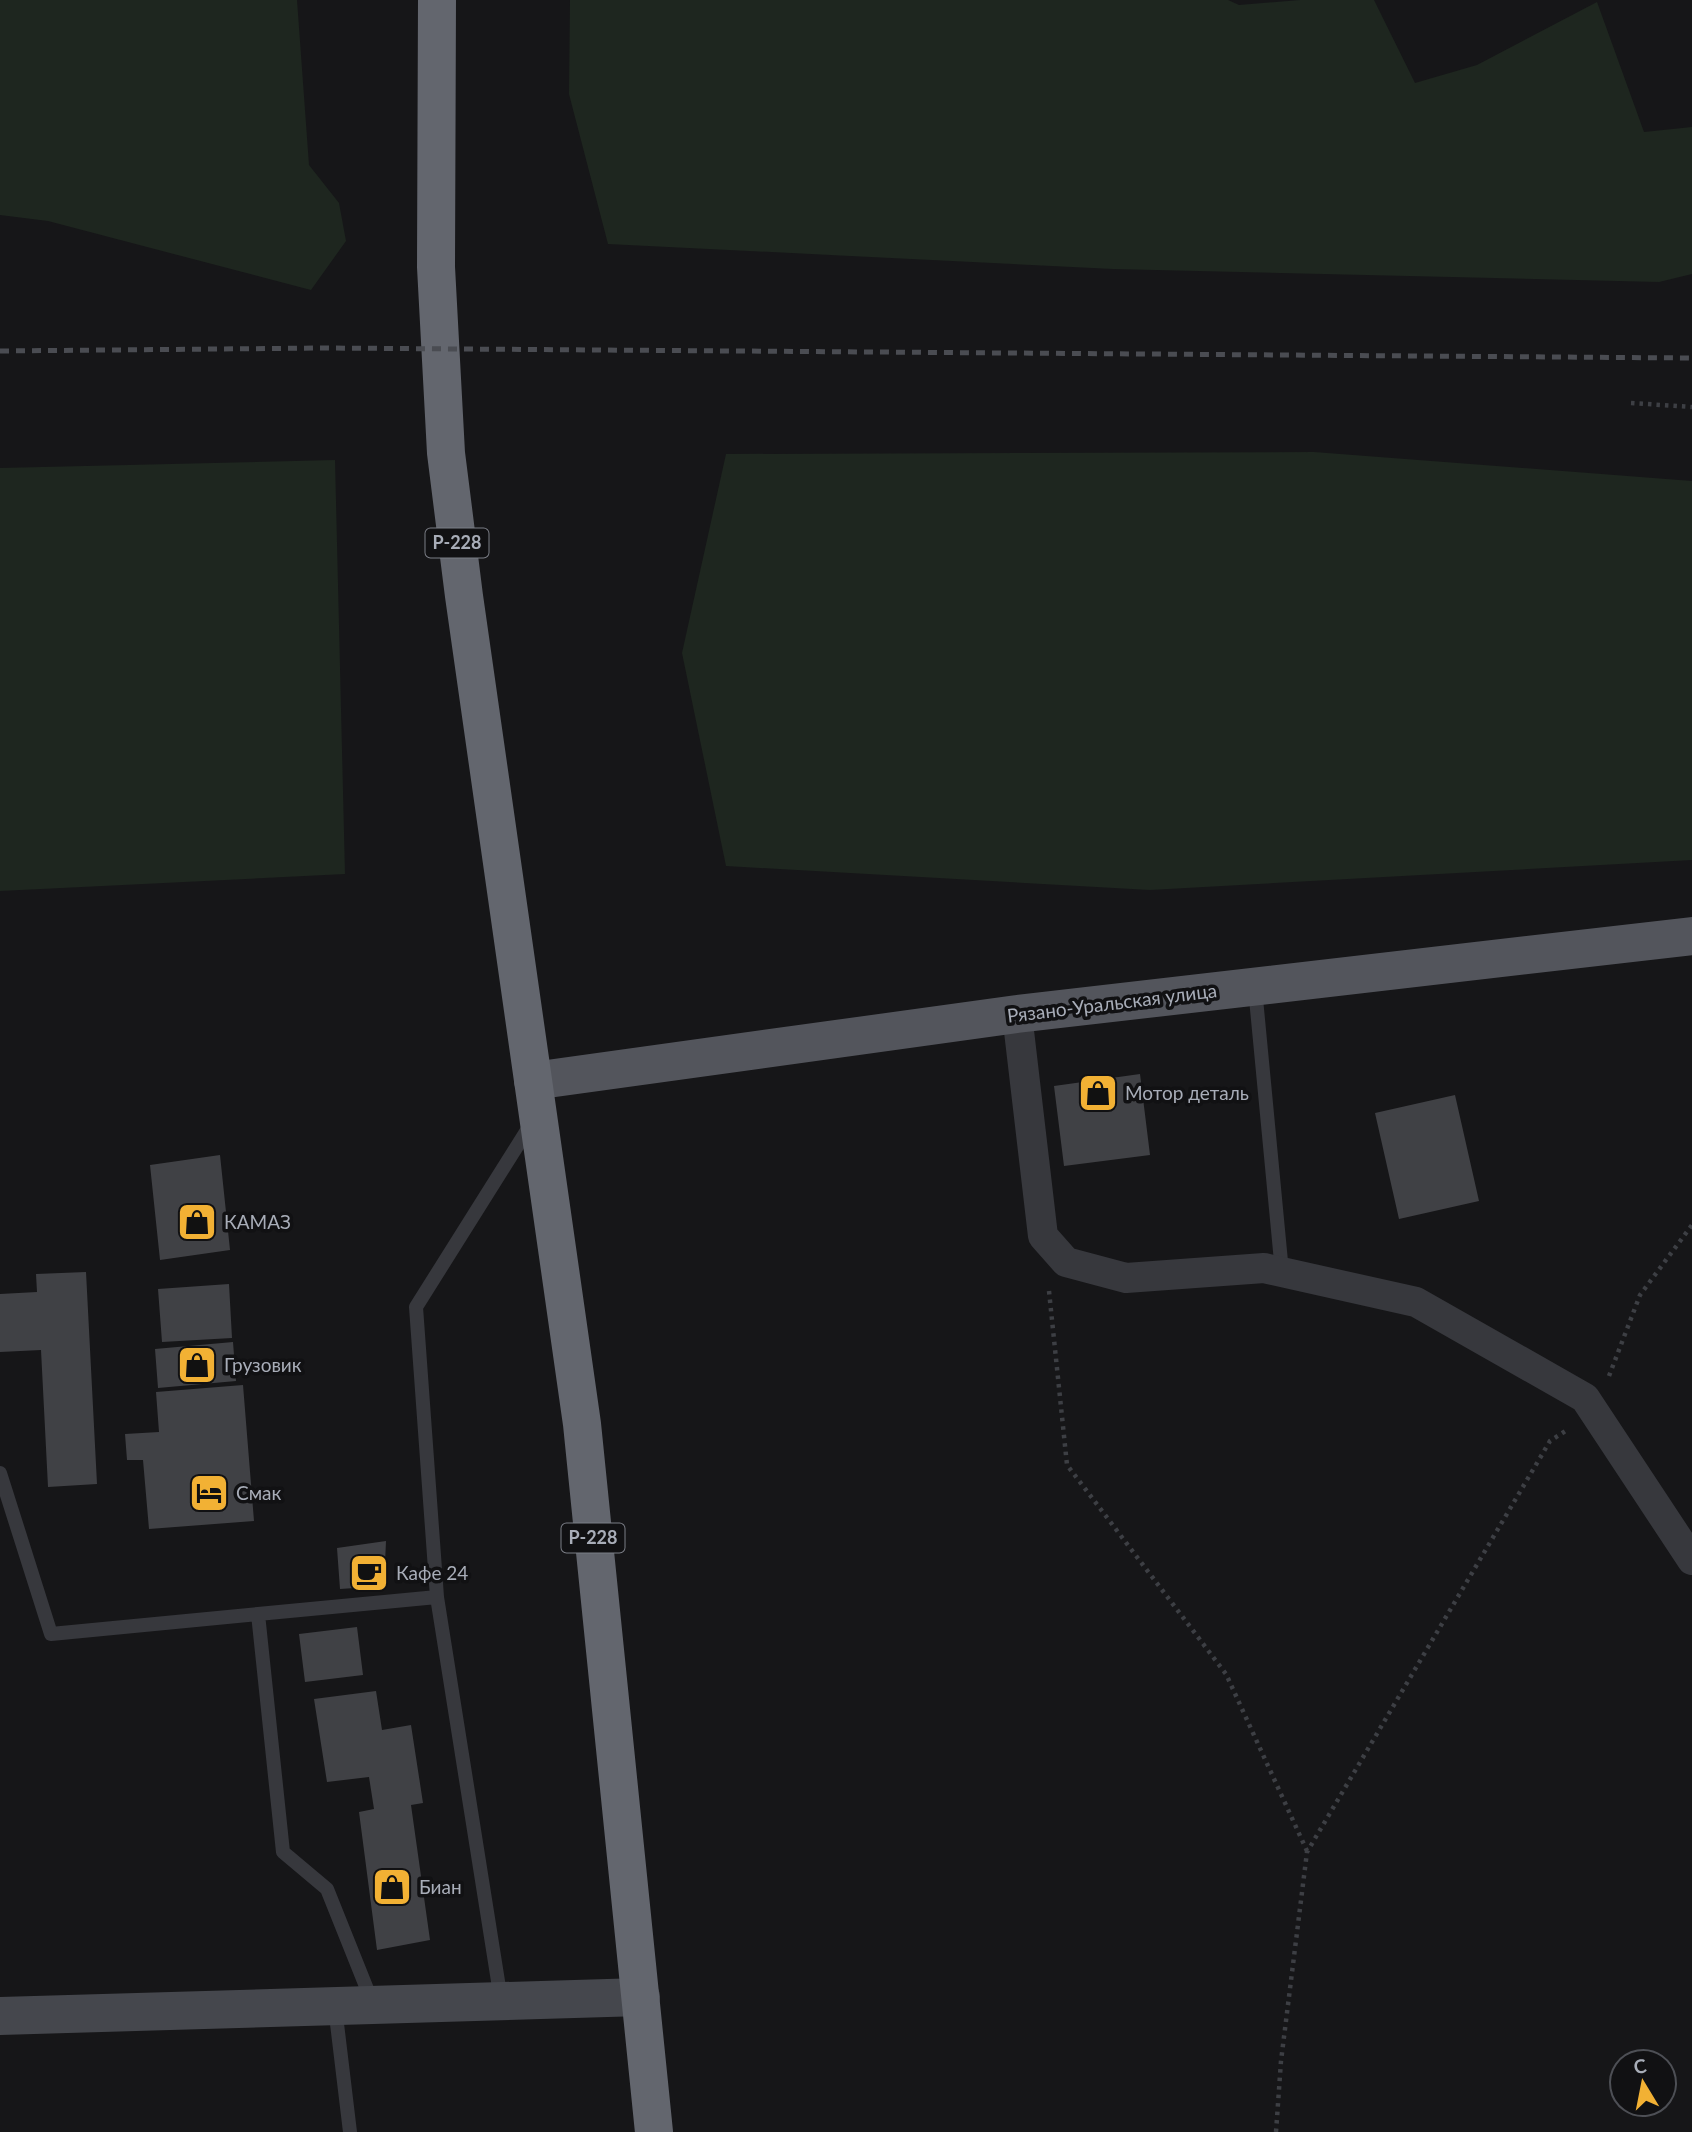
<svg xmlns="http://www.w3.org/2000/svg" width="1692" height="2132" font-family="Lato,sans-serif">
<rect width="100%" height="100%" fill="#161618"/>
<!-- green -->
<path fill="#1e261f" d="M0,0H297L309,165L339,203L346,241L311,290L48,221L0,215Z
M570,0H1228L1239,5L1300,0H1374L1415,83L1477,65L1597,2L1644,132L1692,127V274L1659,282L1113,269L608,244L569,94Z
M1314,452L1692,481V860L1150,890L726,866L682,653L726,454Z
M335,460L345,874L0,891V468Z"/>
<!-- building -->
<path fill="#404145" d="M1140,1074L1150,1155L1064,1166L1054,1086Z
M1455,1095L1479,1201L1399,1219L1375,1113Z
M220,1155L230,1250L160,1260L150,1165Z
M86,1272L97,1484L48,1487L41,1350L0,1352V1294L37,1292L36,1274Z
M229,1284L232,1338L162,1342L158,1289Z
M233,1342L236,1381L158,1388L155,1349Z
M243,1385L254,1521L149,1529L143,1460H127L125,1434L159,1432L156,1392Z
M386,1541L384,1586L340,1589L337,1548Z
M357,1627L363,1675L305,1682L299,1634Z
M376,1691L382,1730L411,1725L423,1803L411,1805L430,1940L377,1950L359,1812L374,1809L369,1777L327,1782L314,1699Z"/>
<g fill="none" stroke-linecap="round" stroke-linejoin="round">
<!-- path -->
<path stroke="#3d3f44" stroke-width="4.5" stroke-dasharray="3.5 5" stroke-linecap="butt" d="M1631,403L1692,407
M1049,1291L1067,1465L1226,1674L1307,1851
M1609,1376L1640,1295L1692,1225
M1276,2132L1281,2061L1307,1852L1550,1441L1567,1430"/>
<!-- lane -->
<path stroke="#37383d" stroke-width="14" d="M1255,988L1282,1272
M0,1473L51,1634L258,1614L283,1852L327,1889L373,2004
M258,1614L437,1597
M501,2000L437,1597L416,1307L531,1124
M335,2007L350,2132"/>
<!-- street -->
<path stroke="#37383d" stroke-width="30" d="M1017,1014L1043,1236L1066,1262L1126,1278L1264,1268L1416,1302L1585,1398L1692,1560"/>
<!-- secondary -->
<path stroke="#45474d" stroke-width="38" d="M0,2016L641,1997"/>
<!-- primary -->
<path stroke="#53555c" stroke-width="38" d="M533,1081L1017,1014L1692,936"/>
<!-- highway -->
<path stroke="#63666e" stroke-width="38" d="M437,0L436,267L446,453L464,596L582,1424L654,2132"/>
<!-- rail -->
<path stroke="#4a4c52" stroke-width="5" stroke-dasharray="9 7" stroke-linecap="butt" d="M0,351L326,348L1692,358"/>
</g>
<!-- icons -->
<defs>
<g id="shop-square" transform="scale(2.0125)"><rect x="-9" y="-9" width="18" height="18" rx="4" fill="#f2b134" stroke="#111113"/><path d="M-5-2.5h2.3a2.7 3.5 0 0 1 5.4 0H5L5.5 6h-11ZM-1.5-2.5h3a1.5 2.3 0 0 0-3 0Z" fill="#111"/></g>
<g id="hotel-square" transform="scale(2.0125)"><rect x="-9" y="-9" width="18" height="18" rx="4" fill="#f2b134" stroke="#111113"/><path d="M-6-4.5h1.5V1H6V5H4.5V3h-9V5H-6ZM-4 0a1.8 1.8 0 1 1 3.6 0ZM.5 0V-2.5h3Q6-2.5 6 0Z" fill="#111"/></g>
<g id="cafe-square" transform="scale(2.0125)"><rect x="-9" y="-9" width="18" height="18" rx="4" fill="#f2b134" stroke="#111113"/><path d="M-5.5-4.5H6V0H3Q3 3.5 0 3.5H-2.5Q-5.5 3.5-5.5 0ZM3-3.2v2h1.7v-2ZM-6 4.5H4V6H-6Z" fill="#111"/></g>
</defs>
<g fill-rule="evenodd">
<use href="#shop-square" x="1098" y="1093"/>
<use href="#shop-square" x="197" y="1222"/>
<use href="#shop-square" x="197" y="1365"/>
<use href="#hotel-square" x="209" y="1493"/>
<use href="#cafe-square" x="369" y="1573"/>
<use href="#shop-square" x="392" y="1887"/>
</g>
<g text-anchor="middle" stroke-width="7" stroke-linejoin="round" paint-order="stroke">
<!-- shield labels -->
<g fill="#111113" stroke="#7b7e86" stroke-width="2">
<rect x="425.5" y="528.5" width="63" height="29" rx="5"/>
<rect x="561.5" y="1523.5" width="63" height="29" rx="5"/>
</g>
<g font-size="18" font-weight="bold" fill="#a8adb8">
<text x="457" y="549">Р-228</text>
<text x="593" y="1544">Р-228</text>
</g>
<!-- street labels -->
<g font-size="19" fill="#a8adb8" stroke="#111113">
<text transform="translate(1112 1003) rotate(-7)" y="7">Рязано-Уральская улица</text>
</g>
<!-- poi labels -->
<g font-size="19" fill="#a8adb8" stroke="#111113" text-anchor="start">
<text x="1125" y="1100">Мотор деталь</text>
<text x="224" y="1229">КАМАЗ</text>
<text x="224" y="1372">Грузовик</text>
<text x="236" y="1500">Смак</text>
<text x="396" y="1580">Кафе 24</text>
<text x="419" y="1894">Биан</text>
</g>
</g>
<!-- north arrow -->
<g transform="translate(1643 2083) rotate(350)"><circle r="33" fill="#111113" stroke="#4d4f55" stroke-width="2"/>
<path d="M0-5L12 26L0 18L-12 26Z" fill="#f2b134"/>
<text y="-10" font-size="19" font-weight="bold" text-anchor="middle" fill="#a8adb8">С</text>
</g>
</svg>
